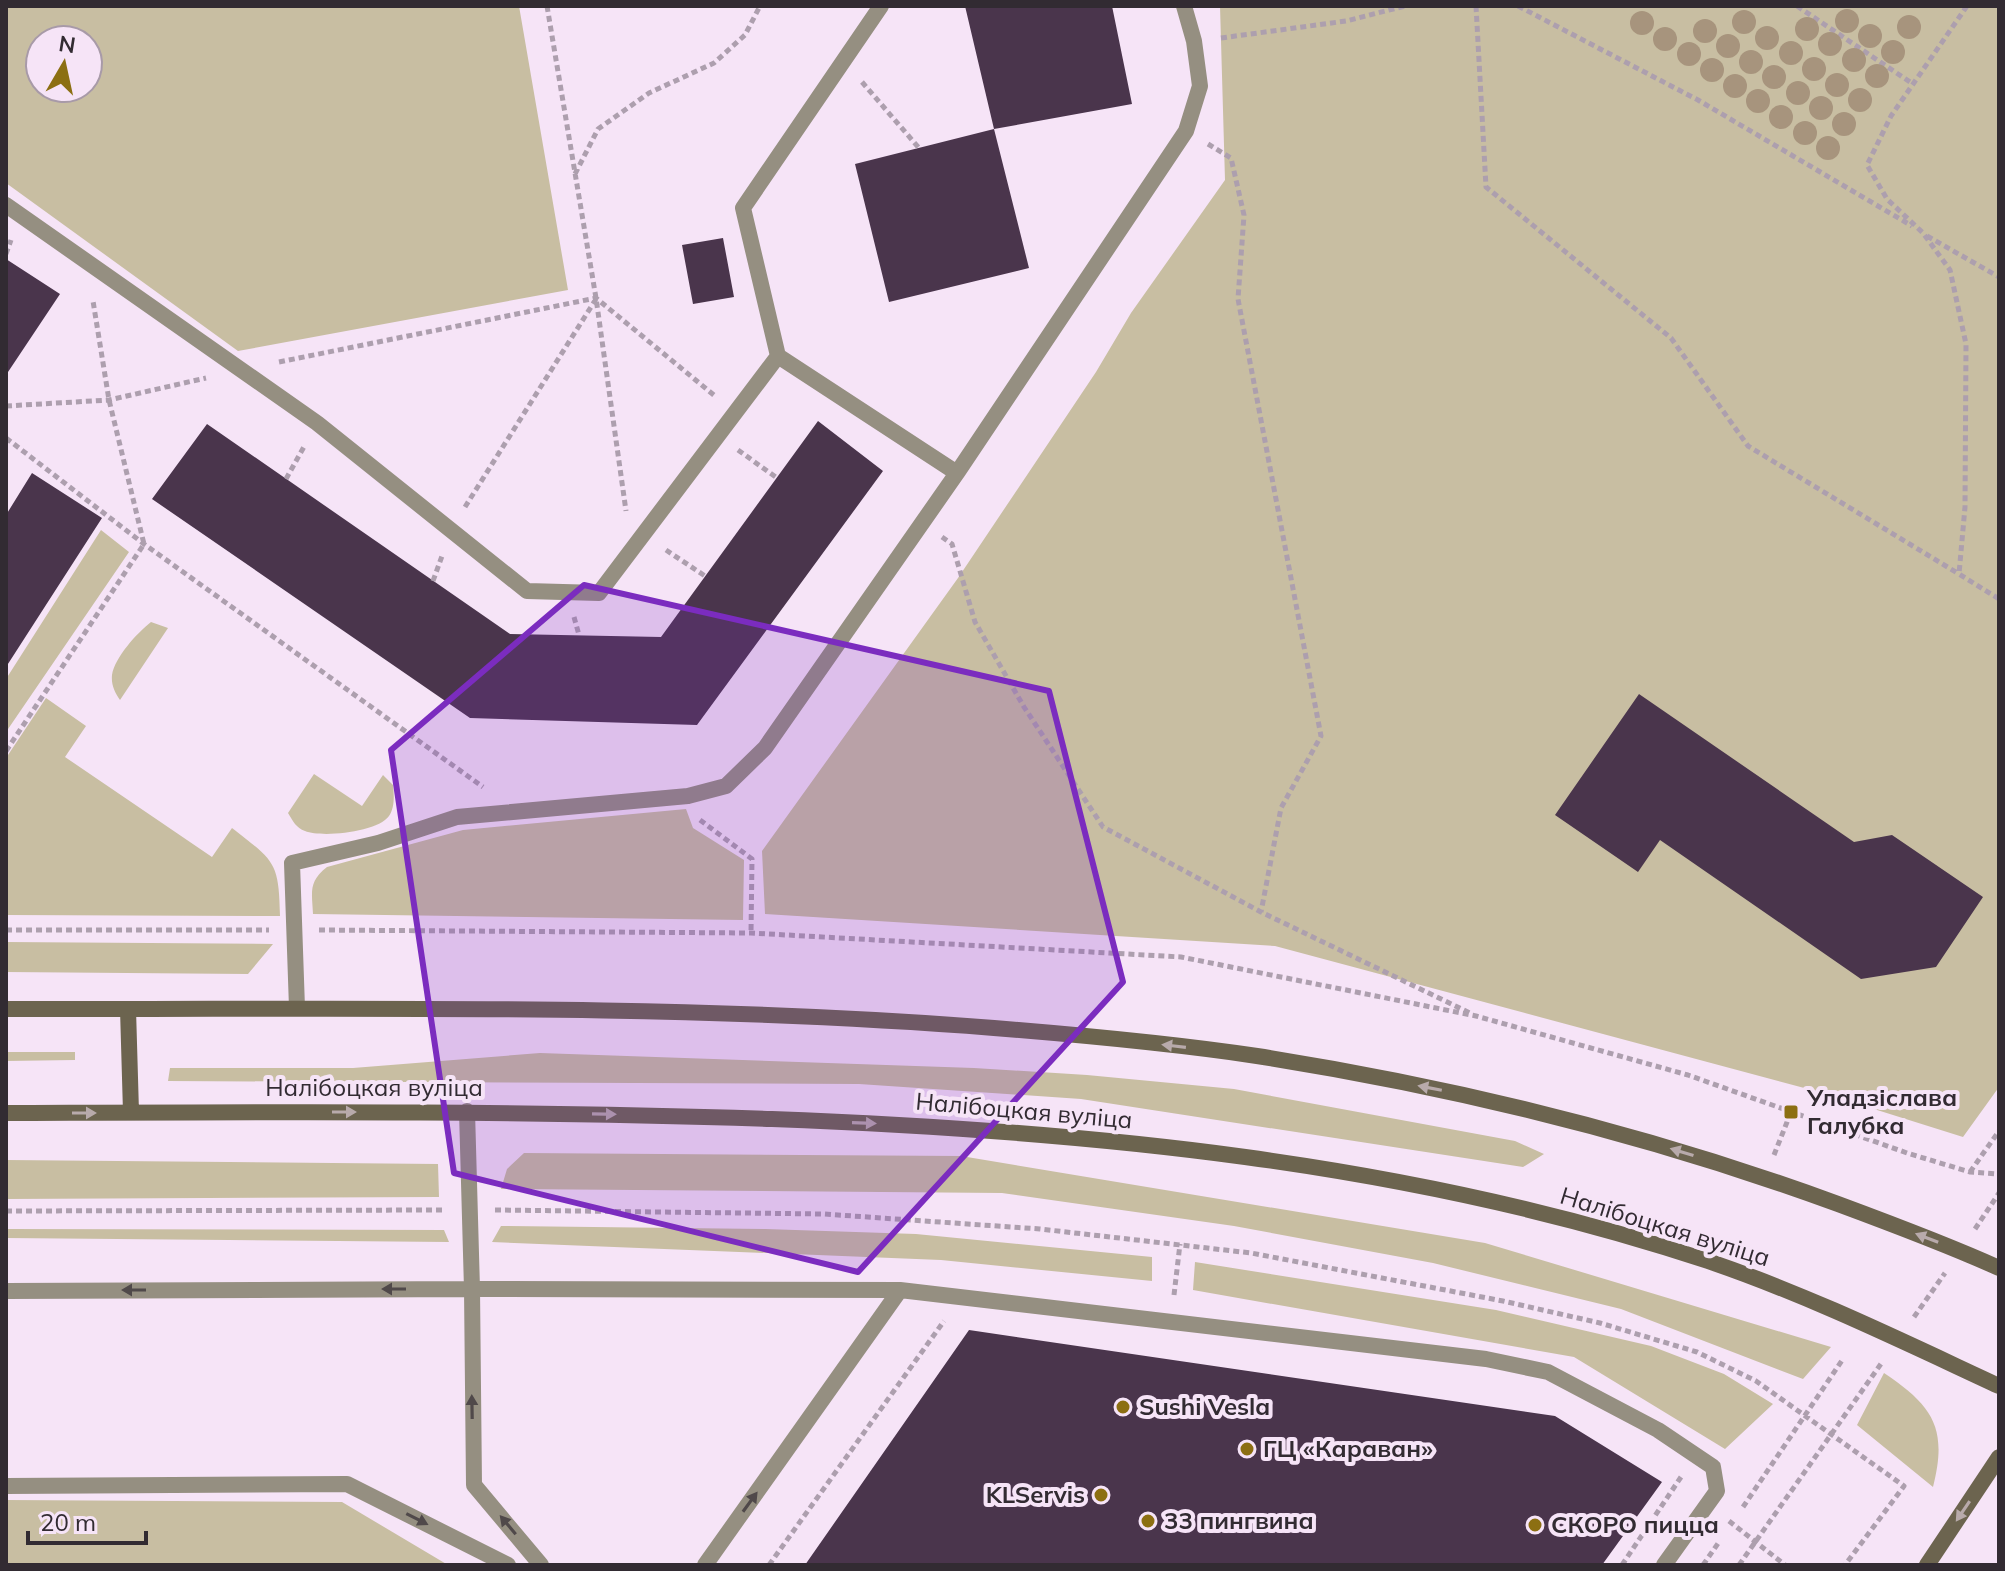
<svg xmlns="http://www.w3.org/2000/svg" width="2005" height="1571" font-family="Mulish,sans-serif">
<rect width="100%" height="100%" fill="#f6e4f7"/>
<!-- green -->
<path fill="#c8bea2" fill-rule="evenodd" d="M6,6H519L568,290L238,351L6,183ZM40,40H88V88H40Z
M1220,6H1999V1087L1963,1137L1823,1093L1275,946L765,914L762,851L958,578L1096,372L1131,313L1225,180Z
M101,530L129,552L6,732V679Z
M151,622L168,628L120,700C115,693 111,685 112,675C115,657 137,633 151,622Z
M46,698L86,726L65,757L212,857L232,828C274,861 279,861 280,916L6,915V758Z
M314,774L362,806L383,775L393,785C394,795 395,807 389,816C378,832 322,838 305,831C296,828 293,821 288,813Z
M686,809L693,828L744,860L743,920L313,914C312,892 308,882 327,867L463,830Z
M6,942L273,944L248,974L6,972Z
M6,1052H75V1060L6,1061Z
M540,1053L974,1068L1087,1075L1234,1089L1515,1141L1544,1154L1523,1167L1081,1099L859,1084L168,1081L170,1068H353Z
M524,1153L961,1156L1485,1243L1831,1347L1803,1379L1621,1309L1433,1263L1234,1226L1002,1193L501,1189L507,1169Z
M6,1160L438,1164L439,1197L6,1199Z
M501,1226L765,1229L916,1234L1152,1257V1281L941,1260L492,1242Z
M6,1229L444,1230L449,1242L6,1238Z
M1195,1262L1496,1310L1651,1346L1724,1374L1773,1404L1725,1449L1574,1357L1193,1290Z
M1884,1373C1933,1406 1948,1428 1933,1487L1857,1425Z
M6,1500L342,1502L448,1565H6Z"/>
<!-- building -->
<path fill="#4a354c" d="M965,6H1112L1132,104L994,129Z
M994,129L1029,268L889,302L855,164Z
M723,238L734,297L693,304L682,245Z
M6,259L60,294L6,375Z
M818,421L883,471L697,725L470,718L152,499L207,424L510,634L661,637Z
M32,473L102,518L6,667V515Z
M1639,694L1854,842L1892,835L1983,897L1936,967L1861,979L1660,840L1638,872L1555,815Z
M969,1330L1555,1416L1662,1482L1602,1565H805Z"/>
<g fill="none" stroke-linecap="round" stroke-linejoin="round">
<!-- path -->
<path stroke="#ad9fae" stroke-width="5" stroke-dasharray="6 4" stroke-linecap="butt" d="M547,6L596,298L626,511
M1476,6L1486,187L1671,338L1748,446L1959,574
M1518,6L1698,100L1912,226
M1797,6L1913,84
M1967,6L1891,116L1867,165L1887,199L1923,233L1950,270L1966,344L1965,507L1959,574L1999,599
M1221,38L1346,21L1405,6
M862,82L919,148
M1208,144L1231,158L1244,215L1238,299L1321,736L1281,808L1261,912
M575,174L598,129L649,93L714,63L745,35L760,6
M1927,236L1999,277
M6,254L11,240
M279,362L596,298L715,396
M6,406L109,400L206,378
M6,438L144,544L483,787
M738,450L777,478
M286,479L305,445
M465,507L596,299
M942,537L952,544L975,622L1024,707L1103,827L1261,912L1470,1013
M666,550L705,576
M433,581L442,556
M574,617L579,635
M6,751L144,544L109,400L93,301
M700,820L752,859L751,933
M6,930H269
M319,930L751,933L1181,957L1476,1016L1688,1075L1907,1153L1970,1172L1999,1174
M1774,1155L1791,1112
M1970,1172L1999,1131
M495,1210L824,1214L1040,1229L1251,1253L1503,1301L1600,1323L1697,1352L1756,1381L1904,1486L1845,1565
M6,1211L445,1210
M1975,1229L1999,1193
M1174,1295L1180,1244
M1914,1317L1945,1273
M1743,1507L1843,1359
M1729,1521L1785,1565
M769,1565L944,1321
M1622,1565L1681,1477
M1703,1565L1719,1542
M1739,1565L1883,1361"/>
<!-- service -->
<path stroke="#958f81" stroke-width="16" d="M6,205L317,423L527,591L599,593L778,356
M957,473L1186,131L1200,86L1194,41L1184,6
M297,1008L292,863L378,843L457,817L688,796L726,786L765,748L957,473L778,356L743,208L881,6
M467,1111L472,1289L474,1485L541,1565
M6,1291L472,1289L900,1290L1486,1359L1548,1372L1658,1430L1713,1467L1717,1491L1664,1565
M6,1486L347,1484L508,1565
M705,1565L900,1290"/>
<!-- secondary -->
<path stroke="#6c644f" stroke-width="16" d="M6,1009C335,1010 665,1002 994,1028C1081,1035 1170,1043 1257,1056C1455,1087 1650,1135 1838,1204C1892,1224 1946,1244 1999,1268
M128,1009L131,1112
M6,1113C261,1112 517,1110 772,1119C1086,1131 1408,1161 1708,1261C1808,1295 1904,1342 1999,1386
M1927,1565L1999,1457"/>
</g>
<!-- trees -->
<g fill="#a7947d">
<circle cx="1847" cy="21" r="12"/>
<circle cx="1744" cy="22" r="12"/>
<circle cx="1642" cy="23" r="12"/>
<circle cx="1909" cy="27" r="12"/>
<circle cx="1807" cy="29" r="12"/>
<circle cx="1705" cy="31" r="12"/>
<circle cx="1870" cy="36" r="12"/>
<circle cx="1767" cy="38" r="12"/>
<circle cx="1665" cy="39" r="12"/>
<circle cx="1830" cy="44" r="12"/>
<circle cx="1728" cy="46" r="12"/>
<circle cx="1893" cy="52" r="12"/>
<circle cx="1791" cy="53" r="12"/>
<circle cx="1689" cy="54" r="12"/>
<circle cx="1854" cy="60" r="12"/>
<circle cx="1751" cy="62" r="12"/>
<circle cx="1814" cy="69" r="12"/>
<circle cx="1712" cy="70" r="12"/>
<circle cx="1877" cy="76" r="12"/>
<circle cx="1774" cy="77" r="12"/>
<circle cx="1837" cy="85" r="12"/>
<circle cx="1735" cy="86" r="12"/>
<circle cx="1798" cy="93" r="12"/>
<circle cx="1860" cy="100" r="12"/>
<circle cx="1758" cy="101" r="12"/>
<circle cx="1821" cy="108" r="12"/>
<circle cx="1781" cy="117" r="12"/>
<circle cx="1844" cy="124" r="12"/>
<circle cx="1805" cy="133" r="12"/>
<circle cx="1828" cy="148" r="12"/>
</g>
<!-- one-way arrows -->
<defs><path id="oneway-solid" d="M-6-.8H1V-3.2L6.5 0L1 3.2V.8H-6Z" transform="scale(2)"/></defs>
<g fill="#b8aaab">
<use href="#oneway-solid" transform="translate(1174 1046) rotate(-173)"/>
<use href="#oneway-solid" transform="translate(1430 1088) rotate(-169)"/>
<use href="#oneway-solid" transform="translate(344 1112)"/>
<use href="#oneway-solid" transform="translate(84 1113)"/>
<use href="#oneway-solid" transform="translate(604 1114) rotate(1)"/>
<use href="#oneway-solid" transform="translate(864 1123) rotate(2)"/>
<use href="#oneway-solid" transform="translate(1682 1152) rotate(-163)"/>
<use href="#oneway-solid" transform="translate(1927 1238) rotate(-159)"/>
<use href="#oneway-solid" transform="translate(1963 1511) rotate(124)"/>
</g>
<g fill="#50494a">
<use href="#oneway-solid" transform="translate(394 1289) rotate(180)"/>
<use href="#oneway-solid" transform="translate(134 1290) rotate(180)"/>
<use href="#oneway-solid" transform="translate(472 1407) rotate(-91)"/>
<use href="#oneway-solid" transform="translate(750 1502) rotate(-54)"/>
<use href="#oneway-solid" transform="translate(417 1519) rotate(27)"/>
<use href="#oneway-solid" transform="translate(508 1525) rotate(-130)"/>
</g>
<!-- marked area -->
<path fill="#7b2cbf" fill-opacity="0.2" stroke="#7b2cbf" stroke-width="6" stroke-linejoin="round" d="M584,585L1049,691L1123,982L858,1272L454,1173L391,750Z"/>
<!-- markers -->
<g fill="#8c6f12" stroke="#f6e4f7" stroke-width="3">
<rect x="1783" y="1104" width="16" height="16" rx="4"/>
<circle cx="1123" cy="1407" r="8"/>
<circle cx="1247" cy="1449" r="8"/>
<circle cx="1101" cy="1495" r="8"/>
<circle cx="1148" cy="1521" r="8"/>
<circle cx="1535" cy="1525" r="8"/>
</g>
<g text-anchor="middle" stroke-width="8" stroke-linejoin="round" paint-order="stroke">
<!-- street labels -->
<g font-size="24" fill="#322b32" stroke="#f6e4f7">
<text x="374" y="1096">Налібоцкая вуліца</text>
<text transform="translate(1024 1111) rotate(5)" y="8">Налібоцкая вуліца</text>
<text transform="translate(1665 1227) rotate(17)" y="8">Налібоцкая вуліца</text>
</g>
<!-- poi labels -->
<g font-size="24" font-weight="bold" fill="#322b32" stroke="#f6e4f7" text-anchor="start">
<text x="1807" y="1106">Уладзіслава<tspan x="1807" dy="28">Галубка</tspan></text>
<text x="1139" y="1415">Sushi Vesla</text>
<text x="1263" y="1457">ГЦ «Караван»</text>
<text x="1085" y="1503" text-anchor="end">KLServis</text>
<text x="1164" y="1529">33 пингвина</text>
<text x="1551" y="1533">СКОРО пицца</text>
</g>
</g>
<!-- border -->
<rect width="2005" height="1571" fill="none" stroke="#322b32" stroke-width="16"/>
<!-- north arrow -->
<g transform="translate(64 64) rotate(9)"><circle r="38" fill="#f6e4f7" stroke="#a89aa8" stroke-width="2"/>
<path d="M0-6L14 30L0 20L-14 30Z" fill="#8c6f12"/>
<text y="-12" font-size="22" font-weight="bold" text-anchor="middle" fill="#322b32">N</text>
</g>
<!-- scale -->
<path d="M28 1531v12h118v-12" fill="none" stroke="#322b32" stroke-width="4"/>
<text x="40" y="1531" font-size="24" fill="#322b32" stroke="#f6e4f7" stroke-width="6" paint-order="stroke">20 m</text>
</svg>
